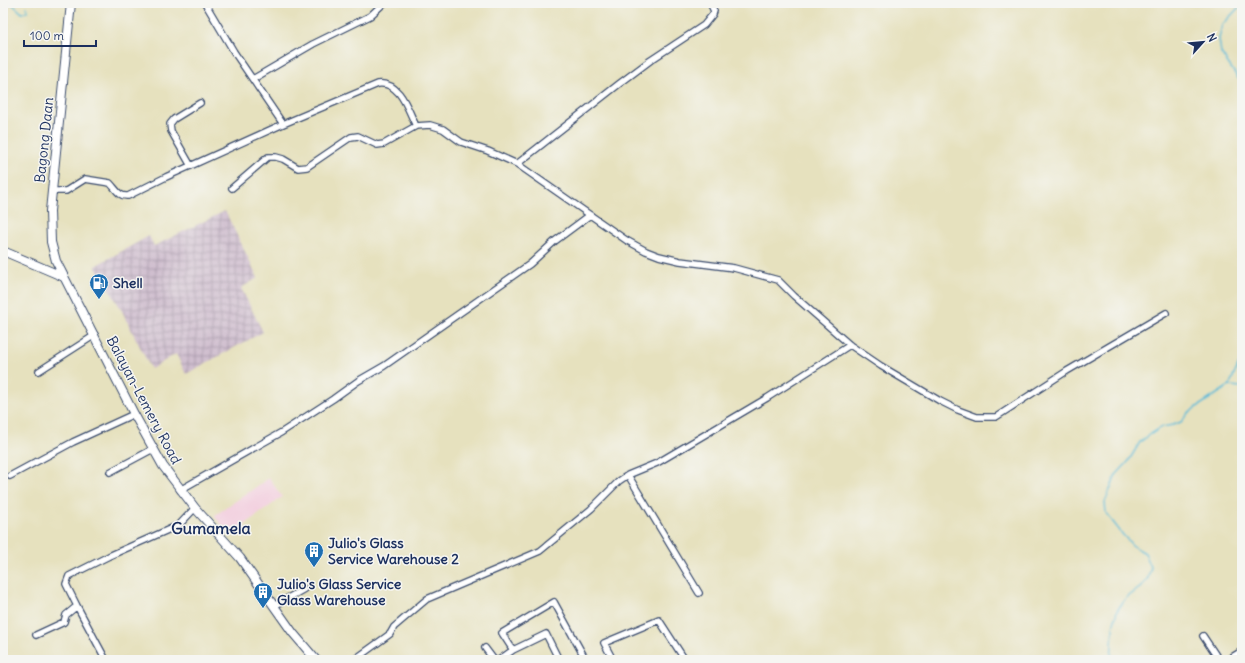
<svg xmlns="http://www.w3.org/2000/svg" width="1245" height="663" font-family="Delius,sans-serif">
<defs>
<pattern id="industrial-grid" width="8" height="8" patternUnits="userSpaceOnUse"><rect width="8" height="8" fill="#cfbdce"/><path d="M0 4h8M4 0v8" fill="none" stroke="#a79aaa"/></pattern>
</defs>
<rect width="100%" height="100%" fill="#f6f6f2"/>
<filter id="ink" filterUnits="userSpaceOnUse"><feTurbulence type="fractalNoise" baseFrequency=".025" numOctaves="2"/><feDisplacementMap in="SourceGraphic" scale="8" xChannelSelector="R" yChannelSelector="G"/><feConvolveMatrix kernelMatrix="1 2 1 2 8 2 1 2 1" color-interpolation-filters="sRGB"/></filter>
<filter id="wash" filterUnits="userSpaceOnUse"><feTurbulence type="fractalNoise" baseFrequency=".012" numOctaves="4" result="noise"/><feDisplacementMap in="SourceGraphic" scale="16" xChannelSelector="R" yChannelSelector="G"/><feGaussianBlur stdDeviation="0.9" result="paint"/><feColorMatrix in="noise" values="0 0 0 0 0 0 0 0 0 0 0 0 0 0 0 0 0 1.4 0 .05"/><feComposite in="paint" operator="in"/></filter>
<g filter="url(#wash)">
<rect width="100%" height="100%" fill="#e6e1be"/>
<!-- built -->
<path fill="#f3cfdf" d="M269,478L282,497L231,535L214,516Z"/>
<!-- industrial -->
<path fill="url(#industrial-grid)" d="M225,211L258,278L241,288L263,332L186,374L176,354L151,369L120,307L95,266L149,236L154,246Z"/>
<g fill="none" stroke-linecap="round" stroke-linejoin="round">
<!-- stream -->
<path stroke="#59bad8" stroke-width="1.5" d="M11,3L22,13L28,11L27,7
M1242,4L1222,25L1219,39L1221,53L1242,84
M1229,386L1242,357
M1111,660L1113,628L1117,611L1125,599L1141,587L1148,578L1151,567L1145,553L1133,546L1123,535L1106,513L1105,502L1116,475L1128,462L1140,442L1151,434L1162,427L1173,425L1181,422L1188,413L1229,386L1242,387"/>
</g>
</g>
<g filter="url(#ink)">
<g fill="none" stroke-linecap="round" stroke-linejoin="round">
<!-- street casing -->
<g stroke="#394a6c" stroke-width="8">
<path id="street" d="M205,3L234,52L283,124
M253,79L313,44L370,16L384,3
M517,164L619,84L651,60L704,25L713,14L714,11L710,3
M191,166L171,131L170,124L174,119L200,103
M232,188L268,157H276L283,159L298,168L307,167L351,137L358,136L377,145L384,144L416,126L430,125L443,129L461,142L488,151L517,164L626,240L646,251L659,256L680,261L734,268L778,280L794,296L850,345L881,366L940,401L958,410L977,417H996L1067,371L1166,313
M52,191H66L85,179L110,183C116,189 119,197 128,196L166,177L283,124L378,84C400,81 408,110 416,126
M39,371L95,335
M110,472L153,449
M628,475L699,593
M10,476L73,442L134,414
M180,490L282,432L333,399L358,381L384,366L530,264L555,241L590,215
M77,606L106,660
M274,606L304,589
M36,635L64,622L66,615L77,606L66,584L69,576L109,556L179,525L195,508
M1203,636L1219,660
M485,648L494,660
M513,650L502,633L554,602L586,660
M354,660L390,634L394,627L427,599L540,551L591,509L619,481L628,475L657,463L767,398L850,345
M499,660L513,650L546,634L559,660
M613,660L604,643L659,620L685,660
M1227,660L1242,651"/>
</g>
<!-- secondary casing -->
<g stroke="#394a6c" stroke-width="10">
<path id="secondary" d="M3,251L64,277"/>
</g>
<!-- primary casing -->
<g stroke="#394a6c" stroke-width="10">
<path id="primary" d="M71,3L50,211L51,242L56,261L134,414L163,466L195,508L240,558L293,633L316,660"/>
</g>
<!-- street -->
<use href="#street" stroke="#fff" stroke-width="5.5"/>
<!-- secondary -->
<use href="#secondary" stroke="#fff" stroke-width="8"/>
<!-- primary -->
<use href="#primary" stroke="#fff" stroke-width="8"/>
</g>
</g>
<!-- icons -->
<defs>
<g id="fuel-pin" transform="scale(1)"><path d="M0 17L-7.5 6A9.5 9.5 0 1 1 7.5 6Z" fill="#1f6fb2" stroke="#f6f6f2"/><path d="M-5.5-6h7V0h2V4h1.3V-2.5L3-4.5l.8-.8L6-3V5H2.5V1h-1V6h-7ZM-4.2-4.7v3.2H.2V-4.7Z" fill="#fff"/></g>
<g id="building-pin" transform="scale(1)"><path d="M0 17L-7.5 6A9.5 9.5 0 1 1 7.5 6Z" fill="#1f6fb2" stroke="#f6f6f2"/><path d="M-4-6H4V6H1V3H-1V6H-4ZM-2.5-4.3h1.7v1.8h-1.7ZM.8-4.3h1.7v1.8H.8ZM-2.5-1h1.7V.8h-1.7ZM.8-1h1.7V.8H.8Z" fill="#fff"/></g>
</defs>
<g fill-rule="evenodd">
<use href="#fuel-pin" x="99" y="283"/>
<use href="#building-pin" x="314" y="551"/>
<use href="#building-pin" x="263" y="592"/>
</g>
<g text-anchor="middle" stroke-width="3" stroke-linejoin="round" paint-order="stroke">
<!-- street labels -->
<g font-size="14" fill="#1b2f5e" stroke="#f6f6f2">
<text transform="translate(44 140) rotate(-84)" y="5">Bagong Daan</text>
<text transform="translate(144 400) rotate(62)" y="5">Balayan-Lemery Road</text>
</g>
<!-- poi labels -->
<g font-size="14" font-weight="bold" fill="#1b2f5e" stroke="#f6f6f2" text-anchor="start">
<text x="113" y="288">Shell</text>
<text x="328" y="548">Julio's Glass<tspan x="328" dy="16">Service Warehouse 2</tspan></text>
<text x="277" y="589">Julio's Glass Service<tspan x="277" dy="16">Glass Warehouse</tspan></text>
</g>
<!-- quarter labels -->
<g font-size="16" font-weight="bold" fill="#1b2f5e" stroke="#f6f6f2">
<text x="211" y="534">Gumamela</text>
</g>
</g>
<!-- margin -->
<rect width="1245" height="663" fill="none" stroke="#f6f6f2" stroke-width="16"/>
<!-- north arrow -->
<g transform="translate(1203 42) rotate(63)" stroke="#f6f6f2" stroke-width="3" paint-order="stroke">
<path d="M0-3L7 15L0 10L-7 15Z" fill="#1b2f5e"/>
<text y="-6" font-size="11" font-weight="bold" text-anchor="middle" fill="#1b2f5e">N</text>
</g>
<!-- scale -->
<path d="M24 40v6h72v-6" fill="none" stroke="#1b2f5e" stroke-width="2"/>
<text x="30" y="40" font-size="12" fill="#1b2f5e" stroke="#f6f6f2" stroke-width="3" paint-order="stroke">100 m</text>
</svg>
